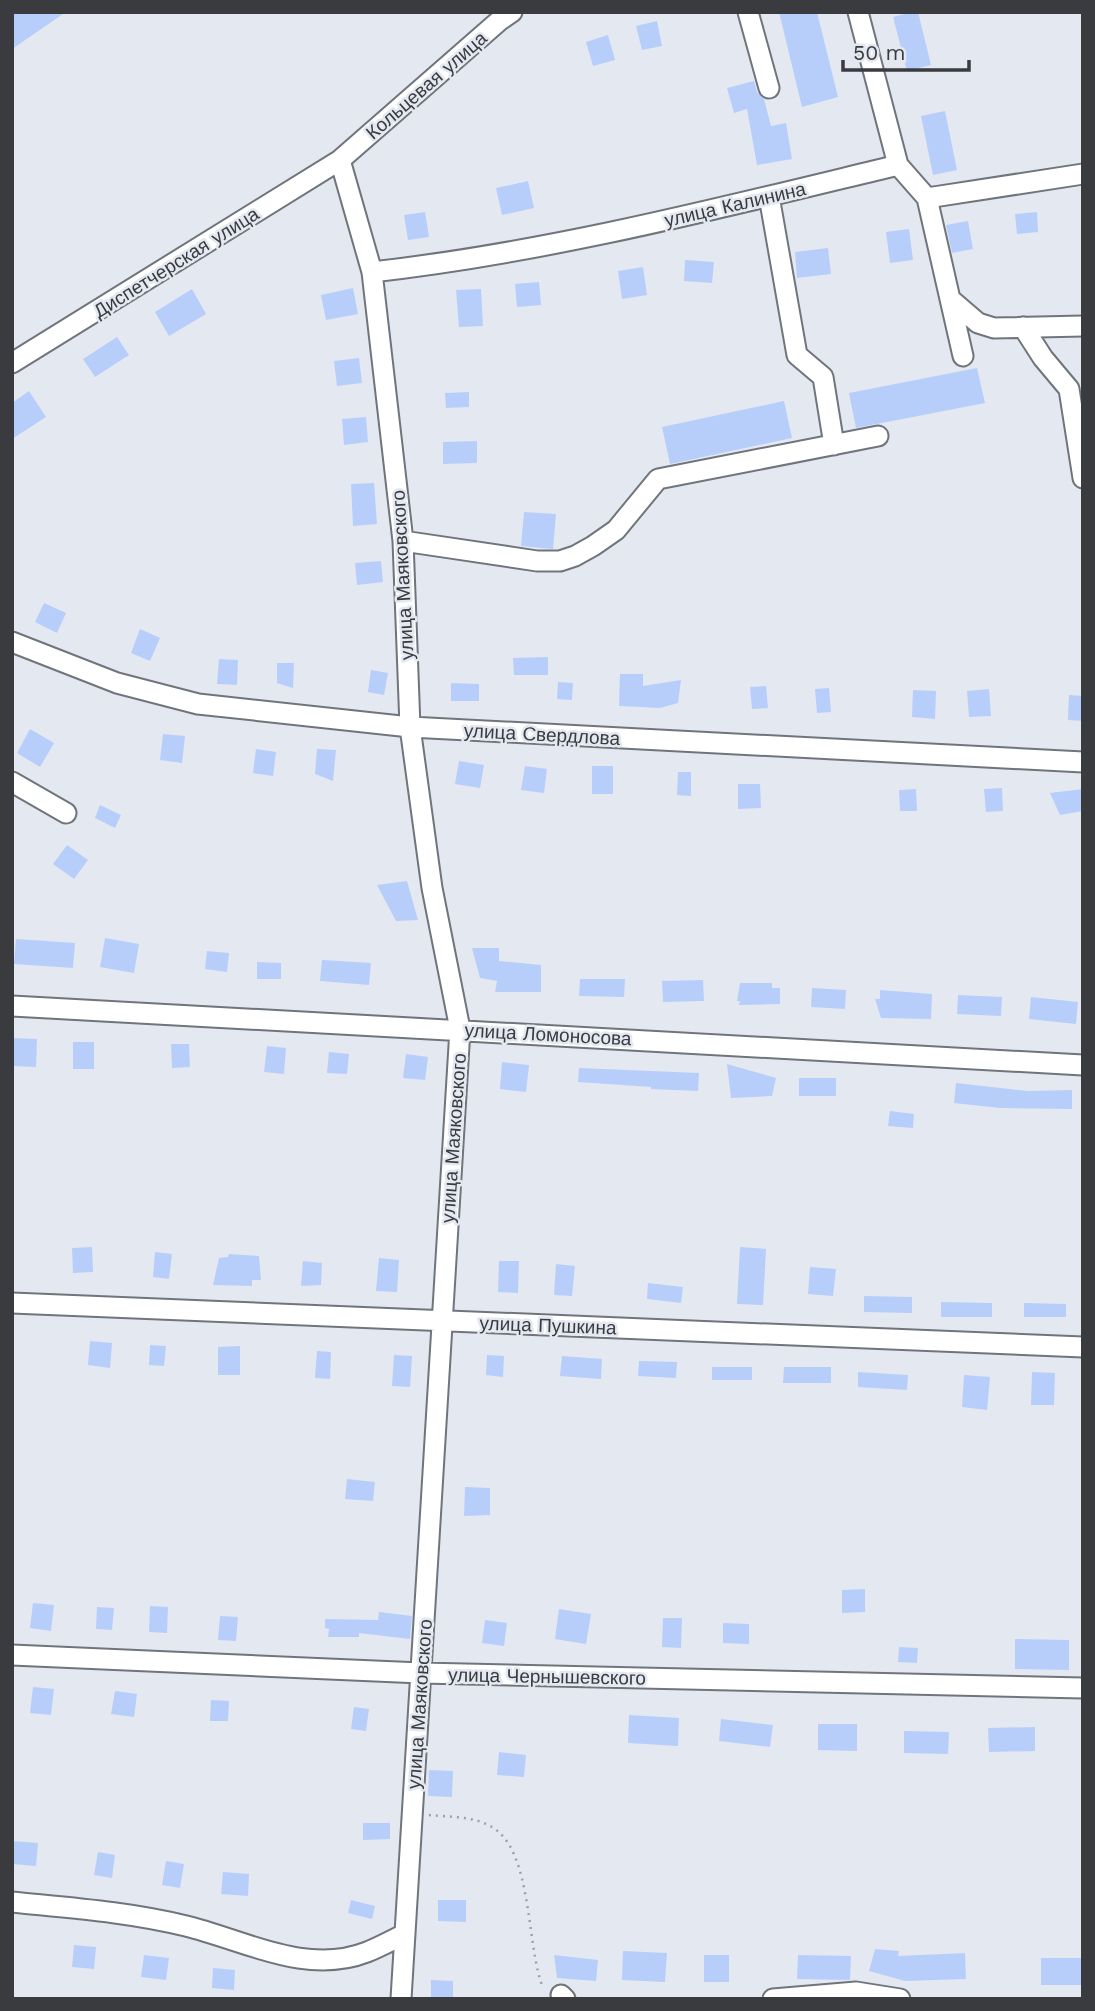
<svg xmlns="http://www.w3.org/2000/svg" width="1095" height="2011" font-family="'Work Sans',sans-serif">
<rect width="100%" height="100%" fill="#e4e8f1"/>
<!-- building -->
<path fill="#b8cefa" d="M12,12H66L12,49Z
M779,12H817L838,97L802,107Z
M912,12H918L931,65L907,71L893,17Z
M657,21L662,46L642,50L636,26Z
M608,35L615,60L593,66L586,42Z
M754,81L757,92L764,99L771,126L786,123L792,159L757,165L747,109L734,113L727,88Z
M945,111L957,170L933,175L921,116Z
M528,181L534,208L502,215L496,188Z
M425,212L429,237L408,240L404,215Z
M1037,212L1038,232L1017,234L1015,214Z
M968,221L973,249L952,253L946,225Z
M909,229L913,260L890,263L886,232Z
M828,248L831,274L797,278L795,252Z
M685,260L714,262L712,283L684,281Z
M643,267L647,295L622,299L618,271Z
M539,282L541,305L517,307L515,284Z
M353,288L358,314L326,320L321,295Z
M192,289L206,314L169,336L155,312Z
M481,289L483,326L459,327L456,290Z
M117,337L129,355L95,377L83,359Z
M359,358L362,383L337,386L334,361Z
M977,368L985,403L856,428L849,393Z
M29,391L46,417L12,439V403Z
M469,392V407L446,408L445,393Z
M784,401L792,438L670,464L662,427Z
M366,417L368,442L344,445L342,419Z
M477,441V463L443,464V442Z
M374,483L377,524L353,526L351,484Z
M524,512L556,514L553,549L521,546Z
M381,561L383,582L357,585L355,563Z
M44,603L66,613L57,633L35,622Z
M140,629L160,638L150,661L131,653Z
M548,657V675H514L513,658Z
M219,659L238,660L237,685L217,684Z
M277,663H294L293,688L277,683Z
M371,670L388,673L384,695L368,692Z
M620,674H643V686L681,680L678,703L660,708L619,706Z
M558,682L573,683L572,700L557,699Z
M451,683L479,684V701H451Z
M766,686L768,708L752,709L750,687Z
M829,688L831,712L817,713L815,689Z
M989,689L991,716L969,717L967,691Z
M913,690L936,691L935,719L912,717Z
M1069,695L1083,696V721L1068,720Z
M30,729L54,743L40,767L17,753Z
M163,734L185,736L182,763L160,760Z
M256,749L276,752L273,776L253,773Z
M317,749L336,750L333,781L315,774Z
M459,761L484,765L480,788L455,784Z
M525,766L547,769L544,793L521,790Z
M592,766H613V794H592Z
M678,772H691V796L677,795Z
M738,784H760L761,808L738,809Z
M1002,788L1003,811L986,812L984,789Z
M916,789L917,811H900L899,790Z
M1083,789V811L1060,815L1050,793Z
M100,805L121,815L115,828L95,818Z
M67,845L88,860L74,879L53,864Z
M407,881L418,920L396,921L377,885Z
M105,938L139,944L134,973L100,967Z
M16,939L75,943L73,968L14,964Z
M472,948H499V961L541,965V992H495L497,981L480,978Z
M207,951L229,953L227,972L205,969Z
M322,960L371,963L369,985L320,981Z
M257,962L281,963V979H257Z
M580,979H625L624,997L579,996Z
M703,980L704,1001L663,1002L662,981Z
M740,983H772V988H780V1004L739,1005L740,1001H737Z
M812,988L846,990L845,1009L811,1007Z
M880,990L932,994L931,1019L881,1018L875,999H880Z
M958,995L1002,997L1001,1016L957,1014Z
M1031,997L1078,1002L1076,1024L1029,1019Z
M12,1038L37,1039L36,1067L12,1066Z
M73,1042H94V1069H73Z
M171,1044H189L190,1067L172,1068Z
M267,1046L286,1048L284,1074L264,1072Z
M329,1052L349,1054L347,1074L327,1073Z
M406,1054L428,1057L425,1080L403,1078Z
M502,1062L529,1065L526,1092L500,1089Z
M727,1064L776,1078L772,1096L731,1098Z
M579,1068L699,1073L698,1091L651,1089V1087L578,1082Z
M799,1078H836V1096H799Z
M956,1083L1028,1091L1072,1090V1109L1000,1108L954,1103Z
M890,1111L914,1114L913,1128L888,1126Z
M92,1247L93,1272L73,1273L72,1248Z
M740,1247L766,1249L763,1305L737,1304Z
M155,1252L172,1254L169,1279L153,1277Z
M229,1254L259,1256L261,1280H252V1286L213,1285L219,1258L228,1257Z
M379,1258L399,1260L397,1292L376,1291Z
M303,1261L322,1263L321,1285L301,1286Z
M499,1261H519L518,1293L498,1292Z
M556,1264L575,1266L572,1296L554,1295Z
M810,1267L836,1269L833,1296L808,1294Z
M648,1283L683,1287L681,1303L647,1299Z
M864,1296L912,1297V1313L864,1312Z
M941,1302L992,1303V1317H941Z
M1024,1303L1066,1304V1317H1024Z
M90,1341L112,1343L110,1368L88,1365Z
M150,1345L166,1346L164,1366L149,1365Z
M240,1346V1375H218V1347Z
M317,1351L331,1352L330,1379L315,1378Z
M394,1355L412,1356L410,1387L392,1386Z
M487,1355L504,1356L503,1377L486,1375Z
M562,1356L602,1359L601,1379L560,1376Z
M639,1361L677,1362L676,1378L638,1376Z
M712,1367H752V1380H712Z
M784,1367H831V1383H783Z
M858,1372L908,1375L907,1390L858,1387Z
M1032,1372L1055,1373L1054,1405H1031Z
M964,1375L990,1377L987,1410L962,1407Z
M347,1479L375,1482L373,1501L345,1499Z
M465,1487L490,1488V1515L464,1516Z
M865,1589V1612L842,1613V1590Z
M33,1603L54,1605L51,1631L30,1628Z
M150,1606L168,1607L167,1633L149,1632Z
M97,1607L114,1608L112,1630L96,1629Z
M559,1609L591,1614L586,1644L555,1639Z
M379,1612L412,1616L410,1639L359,1633V1637H328L329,1629L325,1628V1619L378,1620Z
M220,1616L238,1617L236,1641L218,1640Z
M663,1618H682L681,1648L662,1647Z
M485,1620L507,1623L504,1646L482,1643Z
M723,1623L749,1624V1644L723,1643Z
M1015,1639L1069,1640V1670L1015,1669Z
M899,1647L918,1648L917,1663L898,1662Z
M33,1687L54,1689L51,1715L30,1713Z
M115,1691L137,1694L134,1717L111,1714Z
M211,1700L229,1701L228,1721H210Z
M354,1707L369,1709L366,1731L351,1729Z
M629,1715L679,1718L678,1746L628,1743Z
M721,1719L773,1725L770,1747L719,1741Z
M818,1724H857V1751L818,1750Z
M1035,1727V1751L989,1752L988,1728Z
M904,1731L949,1732L948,1754L904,1753Z
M499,1752L526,1755L524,1777L497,1775Z
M429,1770L453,1771L452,1797L428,1796Z
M363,1823H390V1839L363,1840Z
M12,1841L38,1843L36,1866L12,1864Z
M98,1852L115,1855L112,1878L94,1875Z
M166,1861L184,1864L180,1888L162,1885Z
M223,1872L249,1874L248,1896L221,1894Z
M351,1900L375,1906L372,1919L348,1913Z
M438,1900H466V1922L438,1921Z
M74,1945L96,1947L94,1969L72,1967Z
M875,1949L899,1951L898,1956L965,1953L966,1979L905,1981L869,1971Z
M623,1951L667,1953L665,1982L622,1980Z
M144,1955L169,1958L166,1980L141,1977Z
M554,1955L598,1960L596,1981L557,1978Z
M704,1955H729V1982H704Z
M798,1955L851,1956L850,1980L797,1979Z
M1041,1958H1083V1985H1041Z
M213,1968L235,1970L234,1990L212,1988Z
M431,1980L453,1981V1999H431Z"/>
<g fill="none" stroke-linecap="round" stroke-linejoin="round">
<!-- minor casing -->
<g stroke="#70747b" stroke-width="23">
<path id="minor" d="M748,12L769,88
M858,12L898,165L927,198L963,356
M340,160L372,272L403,541L410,727L432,888L460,1029L401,1999
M769,196L797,355L823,377L834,445
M927,198L1083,174
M372,272C550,252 724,207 898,165
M950,299L978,323L994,328L1083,326
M1023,327L1043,358L1069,389L1083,478
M12,363L340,160L499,21L512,12
M403,541L537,561H560L575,556L593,546L616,530L658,479L878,436
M12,642L117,683L198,704L410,727L1083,762
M12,782L66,813
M12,1006L1083,1065
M12,1303L1083,1347
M12,1655L421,1673L1083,1688
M12,1902C71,1908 129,1912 186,1926C244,1940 306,1976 367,1952C380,1947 392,1940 405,1934
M561,1995L565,1999
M773,1999L856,1992L900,1999"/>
</g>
<!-- path -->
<path stroke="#9da0a7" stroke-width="2.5" stroke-dasharray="2 5" stroke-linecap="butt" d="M429,1815C449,1817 474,1816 492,1827C533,1851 526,1946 543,1988"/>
<!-- minor -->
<use href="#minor" stroke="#fff" stroke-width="19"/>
</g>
<g text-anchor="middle" stroke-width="5" stroke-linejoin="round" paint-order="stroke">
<!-- street labels -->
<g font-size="19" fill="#3a3b3f" stroke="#e4e8f1">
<text transform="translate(426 85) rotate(-41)" y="7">Кольцевая улица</text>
<text transform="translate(735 204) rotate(-13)" y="7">улица Калинина</text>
<text transform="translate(176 262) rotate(-32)" y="7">Диспетчерская улица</text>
<text transform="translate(402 575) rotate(-93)" y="7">улица Маяковского</text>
<text transform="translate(542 734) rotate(3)" y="7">улица Свердлова</text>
<text transform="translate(548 1034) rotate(3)" y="7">улица Ломоносова</text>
<text transform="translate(453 1138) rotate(-86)" y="7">улица Маяковского</text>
<text transform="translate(548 1325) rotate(2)" y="7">улица Пушкина</text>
<text transform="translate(547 1676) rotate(1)" y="7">улица Чернышевского</text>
<text transform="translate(419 1704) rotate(-86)" y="7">улица Маяковского</text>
</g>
</g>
<!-- border -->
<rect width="1095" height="2011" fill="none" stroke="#3a3b3f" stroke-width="28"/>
<!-- scale -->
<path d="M843 60v10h126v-10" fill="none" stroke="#3a3b3f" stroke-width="3.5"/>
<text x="853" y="60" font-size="21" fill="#3a3b3f" stroke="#e4e8f1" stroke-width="5" paint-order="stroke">50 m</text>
</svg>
